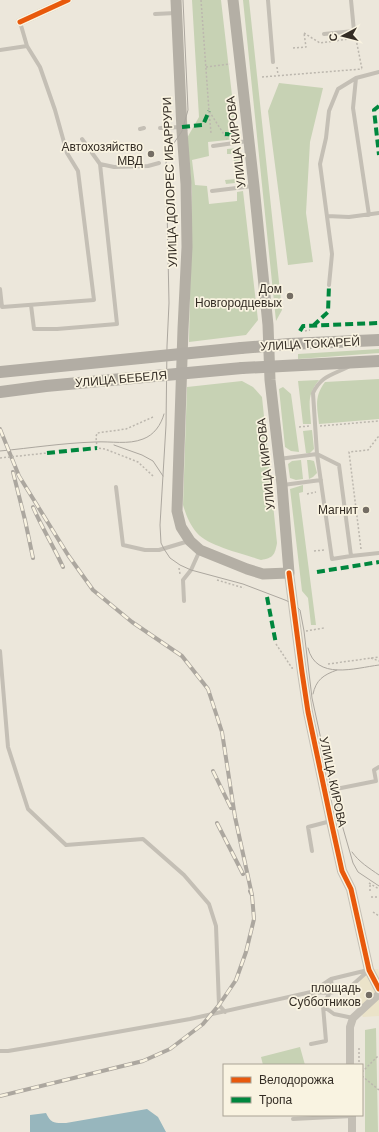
<svg xmlns="http://www.w3.org/2000/svg" width="379" height="1132" font-family="Arial,sans-serif">
<rect width="100%" height="100%" fill="#ece7db"/>
<!-- green -->
<path fill="#c7d2b4" d="M192,0H221L237,139L208,142L209,156L192,160L195,185L207,186L209,204L237,201V192L243,191L258,320L246,335L189,342L192,192L187,138L199,117Z
M243,0H249L282,310L276,321Z
M279,83L323,88L310,142L306,213L313,262L288,265L268,111Z
M239,148L243,182L226,184L225,180L236,179L233,154H227V149Z
M379,349V353L298,359V354Z
M379,379V419L319,424C317,406 314,397 325,382Z
M319,380C306,396 310,405 311,424H303L298,381Z
M242,381L253,387L262,397L277,543C275,555 273,558 261,560C244,554 208,546 197,533C190,525 186,515 183,505L187,387Z
M283,387L291,394L299,452L291,451L285,447L279,389Z
M312,430L314,449L310,453H306L303,431Z
M301,460L303,479L296,480L290,478L288,464L292,461Z
M307,460H310L314,461L317,473L313,477L309,479Z
M303,485V492L299,493L316,625H311L308,598L302,591L290,489Z
M376,1028L378,1132H365V1030Z
M300,1047L305,1065H263L261,1057Z"/>
<!-- plaza -->
<path fill="#ebe3c9" d="M378,969L379,972V1016L363,1017L360,1012V974L369,970Z"/>
<!-- water -->
<path fill="#97b6bd" d="M147,1109L158,1117L166,1132H30V1115L46,1113C51,1124 55,1123 66,1123Z"/>
<g fill="none" stroke-linecap="round" stroke-linejoin="round">
<!-- path -->
<path stroke="#bcb7ae" stroke-width="1.5" stroke-dasharray="2 2" stroke-linecap="butt" d="M201,0L209,111L227,139
M304,33L320,43L356,38
M356,39L362,69
M293,48L306,47L304,33
M206,67L230,64
M277,67L278,75
M262,77L362,69
M209,111L211,133
M305,331L310,330
M320,426L379,421
M299,427L309,426
M153,476L138,462L105,449L97,448L96,437L97,433L126,429L153,417
M307,494L316,492
M361,549L349,452L368,450L378,437H379
M314,551L324,550
M179,568L180,574
M217,580L244,588
M306,631L324,628
M276,644L292,668H293
M371,658L379,661
M328,664L379,657
M369,883L379,889
M370,885V891
M371,897H379
M373,912L379,916
M359,1048V1065
M362,1072L379,1055
M362,1076L379,1090"/>
<!-- service -->
<path stroke="#c4bfb5" stroke-width="4" d="M268,0L273,62
M155,14L176,13
M324,34L354,31L351,0
M0,50L27,46
M356,78L353,108L369,215
M160,128L181,127
M140,129L144,128
M213,146L248,141
M100,164L114,167L148,166L159,163
M212,191L253,186
M327,216L349,217L379,213
M329,285L332,254L320,164L326,138L329,111L338,89L356,78L379,72
M0,289L2,307L94,300L78,171L67,153L55,110L40,67L27,46L20,22
M31,305L34,329H57L117,324L100,164L82,139
M279,459L317,454L339,465L351,556L332,559L317,454L313,393C321,376 332,375 348,367
M283,485L321,480
M116,487L123,545L145,550H159L189,541
M351,556L379,553
M184,601L183,580L191,570L200,550
M0,651L8,747L28,809L66,845L143,839L184,875L209,904L216,926L219,1005L225,1012
M326,791L376,781L374,770L379,767
M312,851L308,827L331,821
M331,979L332,988L323,1006L334,1014L353,1018
M312,992L331,979L368,970
M311,1044L326,1041L323,1006L311,992
M0,1051H8L44,1045L190,1019L311,992L329,993L348,989L368,971
M293,1119L352,1116"/>
<!-- minor -->
<path stroke="#c4bfb5" stroke-width="8" d="M20,22L68,0
M350,1065V1027L353,1018L379,994
M352,1115V1132"/>
<!-- tertiary -->
<path stroke="#c4bfb5" stroke-width="10" d="M289,573L302,672L308,712L331,821L342,871L351,889L369,970L379,989"/>
<!-- secondary -->
<path stroke="#b4afa5" stroke-width="11" d="M176,0L182,131L186,184L187,247L183,329L177,511L181,527L190,541L200,550L247,569L263,574L289,573L282,485L270,380L268,325L254,186L233,0"/>
<!-- primary -->
<path stroke="#b2ada4" stroke-width="12" d="M241,348L289,344L379,340
M242,368L379,361"/>
<!-- tram -->
<path stroke="#aca79f" stroke-width="1" d="M183,0L188,110L182,131L170,149L166,159L169,303L167,346L166,425L160,525L161,543L164,549L170,558L180,565L191,570L243,584L285,600L294,604L300,610L304,631L312,698L332,790L353,863L358,872L379,886
M114,445L142,455L153,461L163,476
M0,451C31,448 63,443 95,442C111,441 128,445 143,439C154,435 161,425 164,414
M308,648C316,681 355,668 379,665
M313,694C316,680 323,675 337,670
M352,852C359,862 369,868 379,875"/>
<!-- rail casing -->
<g stroke="#aca79f" stroke-width="4">
<path id="rail" d="M0,429L19,476L68,555L93,590L132,622L182,656L208,689L222,732L235,817L252,895
M13,472L25,520L33,558
M33,507C42,528 54,547 63,567
M213,771L231,808
M217,823L243,874
M0,1096L143,1061L170,1049L203,1024L219,1005L236,980L246,952L254,919L252,895L250,891"/>
</g>
<!-- rail -->
<use href="#rail" stroke="#f9f3e1" stroke-width="2.5" stroke-dasharray="8" stroke-linecap="butt"/>
<!-- path-bridge -->
<path stroke="#bcb7ae" stroke-width="1.5" stroke-dasharray="2 2" stroke-linecap="butt" d="M0,458L47,453"/>
<!-- primary-bridge -->
<path stroke="#b2ada4" stroke-width="12" d="M0,372L241,348
M0,392L46,386L242,368"/>
<!-- quiet -->
<path stroke="#00873e" stroke-width="4" stroke-dasharray="8 4" stroke-linecap="butt" d="M379,106L374,110L379,155
M182,127L203,125L209,111
M225,134L240,135
M313,326L328,312L329,285
M300,331L303,326L379,323
M47,453L97,448
M317,572L379,562
M267,597L276,644"/>
<!-- cycleway casing -->
<g stroke="#f9f3e1" stroke-width="8">
<path id="cycleway" d="M20,22L68,0
M289,573L302,672L308,712L331,821L342,871L351,889L369,970L379,989"/>
</g>
<!-- cycleway -->
<use href="#cycleway" stroke="#e8590c" stroke-width="5"/>
</g>
<!-- markers -->
<g fill="#746d64" stroke="#f9f3e1" stroke-width="1.5">
<circle cx="151" cy="154" r="4"/>
<circle cx="290" cy="296" r="4"/>
<circle cx="366" cy="510" r="4"/>
<circle cx="369" cy="995" r="4"/>
</g>
<g text-anchor="middle" stroke-width="3.5" stroke-linejoin="round" paint-order="stroke">
<!-- street labels -->
<g font-size="12" fill="#332c24" stroke="#f9f3e1">
<text transform="translate(236 142) rotate(-97)" y="4">УЛИЦА КИРОВА</text>
<text transform="translate(170 182) rotate(-92)" y="4">УЛИЦА ДОЛОРЕС ИБАРРУРИ</text>
<text transform="translate(310 344) rotate(-3)" y="4">УЛИЦА ТОКАРЕЙ</text>
<text transform="translate(121 379) rotate(-5)" y="4">УЛИЦА БЕБЕЛЯ</text>
<text transform="translate(266 464) rotate(-96)" y="4">УЛИЦА КИРОВА</text>
<text transform="translate(333 782) rotate(78)" y="4">УЛИЦА КИРОВА</text>
</g>
<!-- poi labels -->
<g font-size="12" fill="#332c24" stroke="#f9f3e1" text-anchor="end">
<text x="143" y="151">Автохозяйство<tspan x="143" dy="14">МВД</tspan></text>
<text x="282" y="293">Дом<tspan x="282" dy="14">Новгородцевых</tspan></text>
<text x="358" y="514">Магнит</text>
<text x="361" y="992">площадь<tspan x="361" dy="14">Субботников</tspan></text>
</g>
</g>
<!-- legend -->
<rect x="223" y="1064" width="140" height="52" fill="#f9f3e1" stroke="#aaa395"/>
<rect x="231" y="1077" width="20" height="6" fill="#e8590c" stroke="#aaa395"/>
<text x="259" y="1084" font-size="12" fill="#332c24">Велодорожка</text>
<rect x="231" y="1097" width="20" height="6" fill="#00873e" stroke="#aaa395"/>
<text x="259" y="1104" font-size="12" fill="#332c24">Тропа</text>
<!-- north arrow -->
<g transform="translate(343 36) rotate(263)" stroke="#f9f3e1" stroke-width="3" paint-order="stroke">
<path d="M0-3L7 15L0 10L-7 15Z" fill="#332c24"/>
<text y="-6" font-size="11" font-weight="bold" text-anchor="middle" fill="#332c24">С</text>
</g>
</svg>
